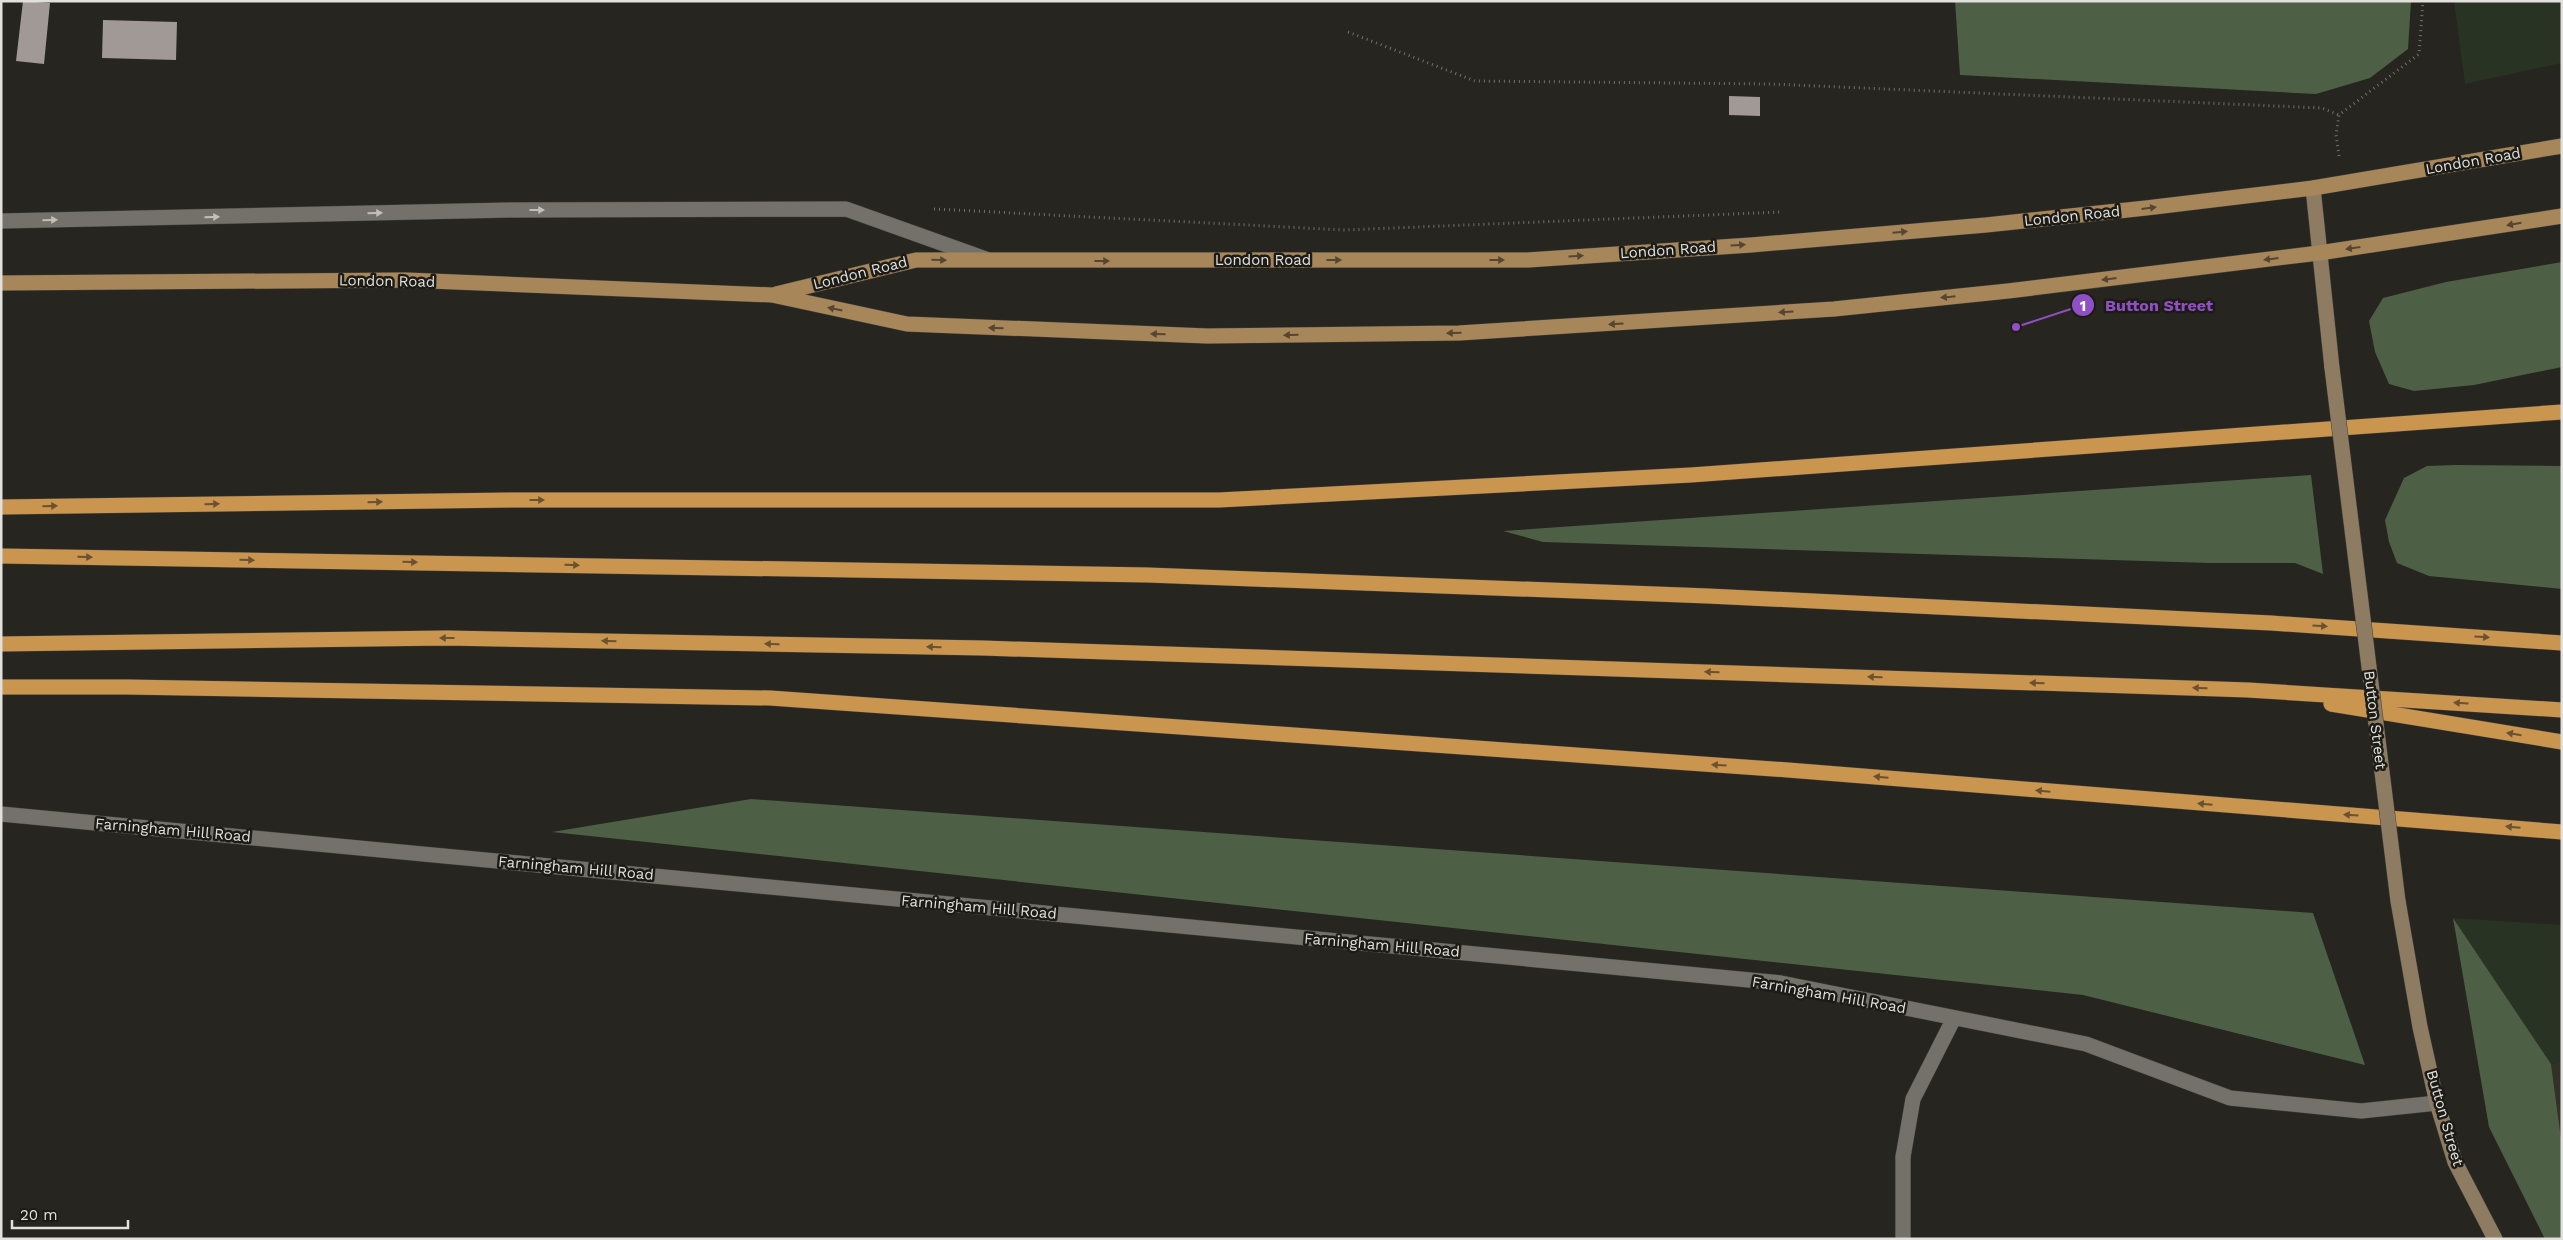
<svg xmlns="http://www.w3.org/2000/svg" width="2563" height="1240" font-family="'Work Sans',sans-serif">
<rect width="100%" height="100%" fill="#26251f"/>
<!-- built -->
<path fill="#333025" d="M2562,1061V1146L2551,1064Z"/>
<!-- green -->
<path fill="#283323" d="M2454,1H2562V63L2465,84Z
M2453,918L2562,925V1061L2551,1064Z"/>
<!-- forest -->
<path fill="#4d6045" d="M1955,1H2411L2408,49L2370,78L2316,94L1960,75Z
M2562,262V367L2474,385L2414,391L2389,384L2375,352L2369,321L2383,298L2446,282Z
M2456,465L2562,466V589L2429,576L2397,563L2389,542L2385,520L2404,478L2427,466Z
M2311,475L2323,574L2295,563H2209L1543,542L1503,531Z
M751,799L2313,913L2365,1065L2083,995L552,832Z
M2453,918L2551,1064L2562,1146V1239H2545L2489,1127Z"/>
<!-- building -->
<path fill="#a09995" d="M23,1L50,3L44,64L16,61Z
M103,20L177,22L176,60L102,58Z
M1729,96L1760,97V116L1729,115Z"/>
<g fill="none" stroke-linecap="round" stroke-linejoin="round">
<!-- lane casing -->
<g stroke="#41403c" stroke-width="16">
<path id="lane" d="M1,221L509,210L846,209L986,259
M1903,1239V1157"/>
</g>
<!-- street casing -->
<g stroke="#41403c" stroke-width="16">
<path id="street" d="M1,814L1781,983L2086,1044L2230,1098L2361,1111L2437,1103
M1903,1157L1913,1099L1954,1018"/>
</g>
<!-- secondary casing -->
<g stroke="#41403c" stroke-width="16">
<path id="secondary" d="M2313,188L2332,368
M2398,901L2420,1027L2437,1103L2455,1162L2495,1239"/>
</g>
<!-- primary casing -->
<g stroke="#41403c" stroke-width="16">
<path id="primary" d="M1,283L406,280L772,295L907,324L1207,336L1459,333L1834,309L2008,291L2319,253L2562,216
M776,294L916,260H1528L1751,245L1986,225L2146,208L2313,188L2562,146"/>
</g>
<!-- highway casing -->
<g stroke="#41403c" stroke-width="16">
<path id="highway" d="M1,507L512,500H1219L1691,475L2562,412
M1,556L1148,575L1708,596L2271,623L2562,643
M1,644L447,638L983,648L2248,690L2562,710
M1,687H127L770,698L1788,770L2562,832
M2331,704L2562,742"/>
</g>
<!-- path -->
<path stroke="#72716c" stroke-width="3" stroke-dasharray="1 4" stroke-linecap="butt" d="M1348,32L1475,81L1771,84L2322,108L2339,115
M2339,156L2336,135L2339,115L2419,54L2423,1
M934,209L1345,230L1781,212"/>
<!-- lane -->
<use href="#lane" stroke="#73716a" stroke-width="15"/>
<!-- street -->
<use href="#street" stroke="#73716a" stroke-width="15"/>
<!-- secondary -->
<use href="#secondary" stroke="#8d7c62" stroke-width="15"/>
<!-- primary -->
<use href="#primary" stroke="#a7875a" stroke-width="15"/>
<!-- highway -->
<use href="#highway" stroke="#c9954f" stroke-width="15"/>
<!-- secondary-bridge casing -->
<g stroke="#41403c" stroke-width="16" stroke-linecap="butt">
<path id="secondary-bridge" d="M2332,368L2398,901"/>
</g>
<!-- secondary-bridge -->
<use href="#secondary-bridge" stroke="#8d7c62" stroke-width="15"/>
</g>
<!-- one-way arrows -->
<defs><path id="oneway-solid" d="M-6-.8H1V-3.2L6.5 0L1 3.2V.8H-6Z" transform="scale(1.25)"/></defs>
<g fill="#544631">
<use href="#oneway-solid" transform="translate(2149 208) rotate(-7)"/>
<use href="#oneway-solid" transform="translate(2514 224) rotate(170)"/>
<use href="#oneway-solid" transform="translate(1900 232) rotate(-5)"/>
<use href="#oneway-solid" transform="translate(1738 245) rotate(-4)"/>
<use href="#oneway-solid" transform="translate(2353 248) rotate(172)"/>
<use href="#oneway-solid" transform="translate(1576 256) rotate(-4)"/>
<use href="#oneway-solid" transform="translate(2271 259) rotate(173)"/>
<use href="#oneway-solid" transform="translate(939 260) rotate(1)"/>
<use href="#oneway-solid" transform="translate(1334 260)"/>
<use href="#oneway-solid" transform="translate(1497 260)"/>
<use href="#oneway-solid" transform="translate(1102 261)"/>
<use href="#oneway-solid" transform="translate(2109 279) rotate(173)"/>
<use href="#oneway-solid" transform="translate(1948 297) rotate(174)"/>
<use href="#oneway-solid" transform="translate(835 309) rotate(-168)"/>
<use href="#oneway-solid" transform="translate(1786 312) rotate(176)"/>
<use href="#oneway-solid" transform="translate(1616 324) rotate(177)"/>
<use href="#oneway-solid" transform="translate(996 328) rotate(-178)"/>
<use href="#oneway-solid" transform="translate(1454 333) rotate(179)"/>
<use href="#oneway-solid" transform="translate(1158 334) rotate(-178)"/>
<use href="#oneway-solid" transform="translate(1291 335) rotate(179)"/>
</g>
<g fill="#c0bfba">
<use href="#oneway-solid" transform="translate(537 210)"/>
<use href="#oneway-solid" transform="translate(375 213) rotate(-1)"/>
<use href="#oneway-solid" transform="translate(212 217) rotate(-1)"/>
<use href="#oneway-solid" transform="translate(50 220) rotate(-1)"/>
</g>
<g fill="#6a5230">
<use href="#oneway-solid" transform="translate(537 500)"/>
<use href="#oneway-solid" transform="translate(375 502) rotate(-1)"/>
<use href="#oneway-solid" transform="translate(212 504) rotate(-1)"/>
<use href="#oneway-solid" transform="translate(50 506) rotate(-1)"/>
<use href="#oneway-solid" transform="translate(85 557) rotate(1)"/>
<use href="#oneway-solid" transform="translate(247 560) rotate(1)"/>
<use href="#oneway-solid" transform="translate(410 562) rotate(1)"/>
<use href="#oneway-solid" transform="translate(572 565) rotate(1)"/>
<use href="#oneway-solid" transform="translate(2320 626) rotate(4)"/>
<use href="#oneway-solid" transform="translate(2482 637) rotate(4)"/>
<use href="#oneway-solid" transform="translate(447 638) rotate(-180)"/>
<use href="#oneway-solid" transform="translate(609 641) rotate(-179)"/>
<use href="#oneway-solid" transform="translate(772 644) rotate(-179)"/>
<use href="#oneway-solid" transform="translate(934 647) rotate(-179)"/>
<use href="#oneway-solid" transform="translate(1712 672) rotate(-178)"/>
<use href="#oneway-solid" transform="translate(1875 677) rotate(-178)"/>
<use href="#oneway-solid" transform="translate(2037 683) rotate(-178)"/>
<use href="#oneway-solid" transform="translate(2200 688) rotate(-178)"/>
<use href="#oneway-solid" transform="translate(2461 703) rotate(-176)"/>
<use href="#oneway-solid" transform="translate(2514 734) rotate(-171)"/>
<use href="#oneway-solid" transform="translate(1719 765) rotate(-176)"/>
<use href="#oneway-solid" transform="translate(1881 777) rotate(-175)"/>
<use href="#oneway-solid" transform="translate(2043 791) rotate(-175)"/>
<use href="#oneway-solid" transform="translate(2205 804) rotate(-175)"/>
<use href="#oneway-solid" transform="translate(2351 815) rotate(-176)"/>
<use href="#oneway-solid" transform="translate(2513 827) rotate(-175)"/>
</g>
<g text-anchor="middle" stroke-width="5" stroke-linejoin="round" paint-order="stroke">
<!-- street labels -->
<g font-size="15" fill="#e1e0dc" stroke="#1d1b16">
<text transform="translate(2473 161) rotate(-10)" y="5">London Road</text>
<text transform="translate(2072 216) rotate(-6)" y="5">London Road</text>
<text transform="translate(1668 250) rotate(-4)" y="5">London Road</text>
<text x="1263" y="265">London Road</text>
<text transform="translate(860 273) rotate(-14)" y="5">London Road</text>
<text transform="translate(387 281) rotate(1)" y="5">London Road</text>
<text transform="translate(2375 720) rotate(83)" y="5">Button Street</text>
<text transform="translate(173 830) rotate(5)" y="5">Farningham Hill Road</text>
<text transform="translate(576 868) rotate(5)" y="5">Farningham Hill Road</text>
<text transform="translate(979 907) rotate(5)" y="5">Farningham Hill Road</text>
<text transform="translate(1382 945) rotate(5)" y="5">Farningham Hill Road</text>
<text transform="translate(1829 995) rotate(10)" y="5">Farningham Hill Road</text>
<text transform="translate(2445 1118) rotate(74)" y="5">Button Street</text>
</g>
</g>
<!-- callouts -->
<path fill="none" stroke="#8f50c5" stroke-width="2" d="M2016 327L2083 305"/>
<g fill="#8f50c5" stroke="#1d1b16" stroke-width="2">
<circle cx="2016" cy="327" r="5"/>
<circle cx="2083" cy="305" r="12"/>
</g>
<g font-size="15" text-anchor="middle" font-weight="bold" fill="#fff">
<text x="2083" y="311">1</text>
</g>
<g font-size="16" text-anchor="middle" font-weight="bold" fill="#8f50c5" stroke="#1d1b16" stroke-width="5" stroke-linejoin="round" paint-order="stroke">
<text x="2159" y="311">Button Street</text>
</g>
<!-- border -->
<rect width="2563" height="1240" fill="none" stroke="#e1e0dc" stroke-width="5"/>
<!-- scale -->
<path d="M12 1220v8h116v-8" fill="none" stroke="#e1e0dc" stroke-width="2.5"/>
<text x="20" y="1220" font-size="15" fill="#e1e0dc" stroke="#1d1b16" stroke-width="4" paint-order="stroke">20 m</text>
</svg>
